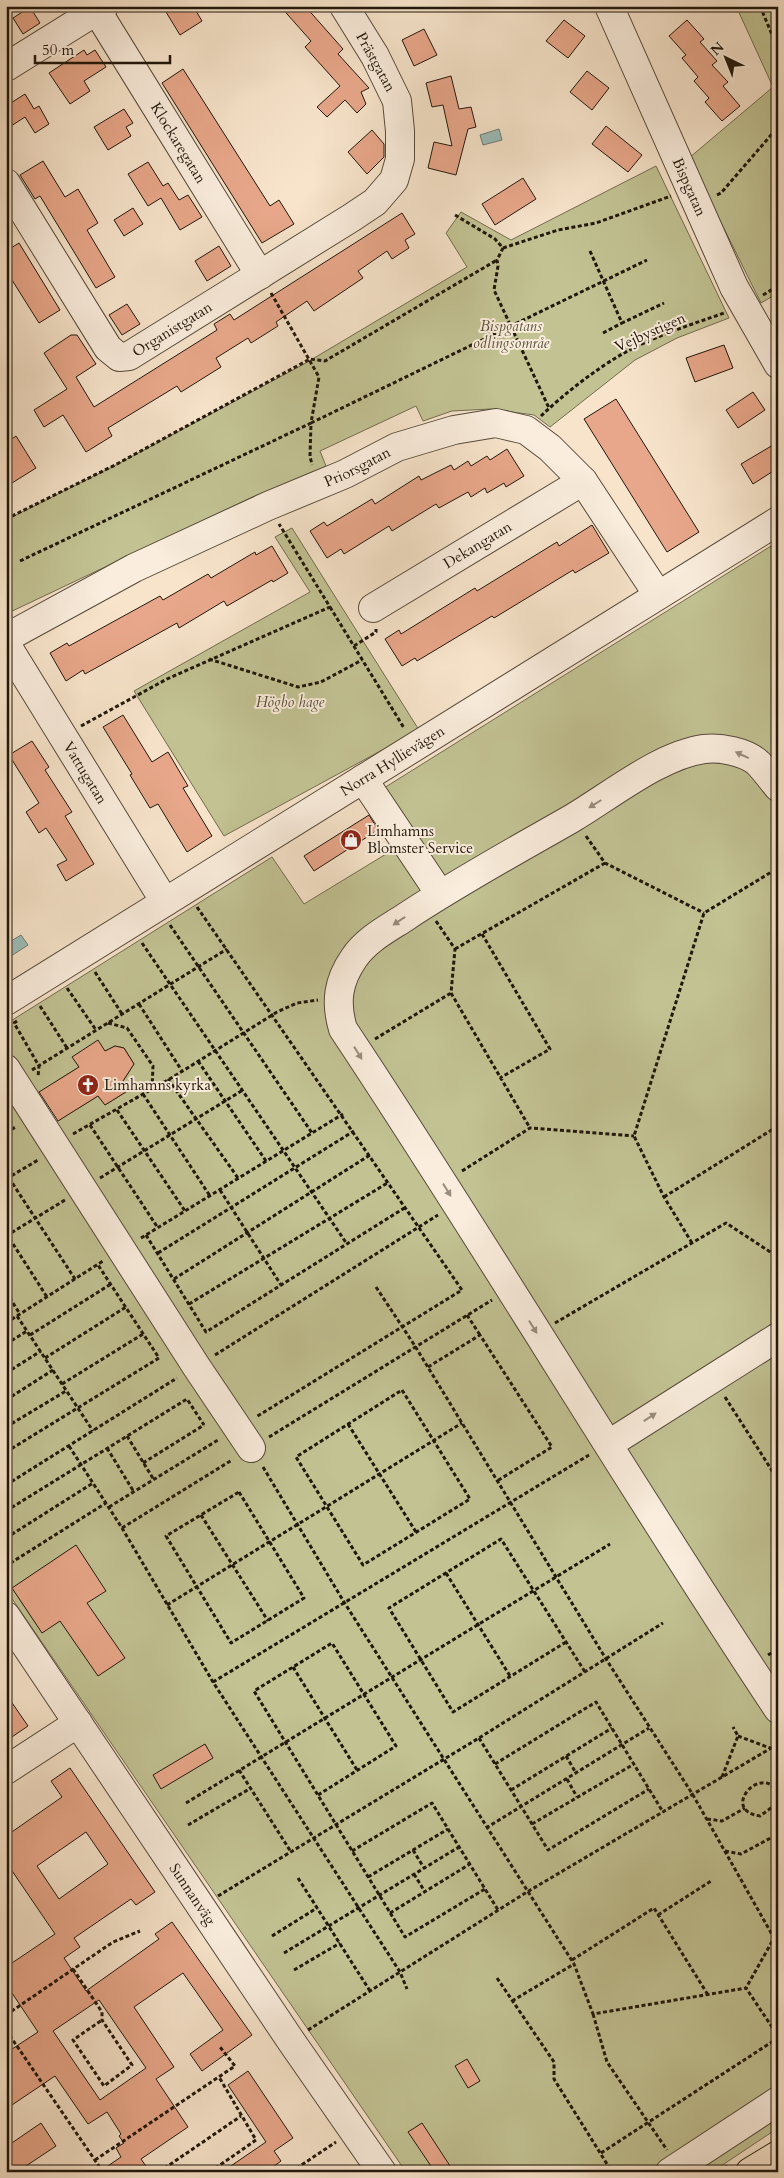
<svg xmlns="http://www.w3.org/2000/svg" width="784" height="2178" font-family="Cardo,serif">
<rect width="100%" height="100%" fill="#f7e4cb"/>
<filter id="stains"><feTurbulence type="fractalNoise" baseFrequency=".004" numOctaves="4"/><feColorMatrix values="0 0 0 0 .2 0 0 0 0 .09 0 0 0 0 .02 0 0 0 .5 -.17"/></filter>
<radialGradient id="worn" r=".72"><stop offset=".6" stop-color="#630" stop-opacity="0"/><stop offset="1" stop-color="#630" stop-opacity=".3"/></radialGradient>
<!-- green -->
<path fill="#c2c293" stroke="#726c4f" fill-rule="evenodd" d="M736,6H778V293L761,303L689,158L773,87Z
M656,166L729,318L677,338L635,360L550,427L534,415L490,409L452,411L423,421L416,406L320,451L326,466L259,494L6,614V520L116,465L304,364L467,267L446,233L461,212L511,240Z
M292,528L419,730L224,836L134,691L310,592L275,537Z
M771,546L778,556V2128L712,2172H406L6,1590V1024L272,857L304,904L414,837L384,788ZM115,1046L124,1048L134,1064L123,1081L129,1090L105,1105L98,1096L56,1122L38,1093L79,1067L73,1057L105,1051Z"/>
<!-- water -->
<path fill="#9dbeba" stroke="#6b7b74" d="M499,129L502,140L483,145L480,135Z
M21,935L28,945L8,958L6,944Z"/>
<!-- building -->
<path fill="#e8a78a" stroke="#21170b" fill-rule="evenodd" d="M176,6H193L202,21L180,35L166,12Z
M280,6H305L343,49L338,54L369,88L361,92L366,104L357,113L345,100L327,117L317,107L340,86L305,47L311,41Z
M30,7L40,23L23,34L13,18Z
M564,20L585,36L568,58L546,41Z
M687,20L704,39L700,42L717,61L712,65L728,82L723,86L740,106L722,121L705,102L709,98L694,81L698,77L682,58L686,55L669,36Z
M424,29L437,55L414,66L402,40Z
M84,50L87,55L95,50L106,67L84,81L90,91L70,104L49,73Z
M183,69L270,206L279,200L294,224L262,243L162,83Z
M587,71L609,88L592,110L570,92Z
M451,76L459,109L471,107L476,127L468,129L456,175L428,168L434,142L452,146L443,105L432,107L426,83Z
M25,94L34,109L39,106L49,124L35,133L25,117L11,126L6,118V106Z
M124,109L133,123L126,127L131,136L108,150L94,127Z
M606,126L642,155L628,172L592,144Z
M372,130L384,144V157L367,174L348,152Z
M43,161L65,197L78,189L98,223L87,230L115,277L96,288L40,196L35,199L20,175Z
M148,162L163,186L168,183L179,200L188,195L202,217L180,230L161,198L148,206L128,174Z
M523,178L536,199L495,225L482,204Z
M133,208L143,224L124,236L114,220Z
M402,213L415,234L405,240L409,248L392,259L387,251L358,271L363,278L314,311L307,301L276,322L278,326L251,343L248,338L216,358L221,367L181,392L177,386L108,428L112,436L86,452L63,415L44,427L34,410L67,389L44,353L71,335H77L96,364L76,377L94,407L217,330L214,324L230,314L234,320Z
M19,243L60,310L39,323L12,280L6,284V251Z
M219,246L231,266L207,281L195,261Z
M127,304L140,324L122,335L109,315Z
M724,345L733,368L695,382L686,358Z
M753,392L765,410L738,428L726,410Z
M616,399L699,532L667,552L584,419Z
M16,436L36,468L12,483L6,475V443Z
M773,445L778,453V468L753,484L741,464Z
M507,449L524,476L506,487L504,483L487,493L485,488L471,497L468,492L439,508L436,504L392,531L389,526L344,554L341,549L327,558L310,531L324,522L327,526L372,499L375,504L419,476L421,480L451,465L454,470L468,461L471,466L487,456L490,460Z
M592,525L609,553L575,573L573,570L494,618L492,616L417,661L415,658L402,666L385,639L399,630L401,634L475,588L477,591L557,542L559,546Z
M272,546L288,573L273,582L272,580L227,606L224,601L179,628L177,623L85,674L83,670L66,681L50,653L67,643L69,646L160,596L163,600L208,574L211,578L255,552L256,555Z
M123,715L152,762L168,752L188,786L183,788L212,836L187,852L158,804L150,808L130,775L132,774L103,727Z
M32,741L49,767L45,770L72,812L65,816L94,864L66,881L57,865L67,860L46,828L39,833L26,812L39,803L9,755Z
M369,815L378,830L314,871L304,856Z
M98,1040L105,1051L115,1046L124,1048L134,1064L123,1081L129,1090L105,1105L98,1096L58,1121L39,1092L79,1067L72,1057Z
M76,1545L106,1591L87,1603L125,1658L98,1676L60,1621L42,1633L12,1588Z
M6,1694L28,1726L6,1741Z
M205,1744L213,1758L161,1789L153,1775Z
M70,1768L155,1892L136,1905L131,1899L74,1938L80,1947L64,1958L86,1991L159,1939L155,1934L172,1922L252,2035L202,2071L190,2054L223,2030L183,1973L134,2007L174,2067L156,2079L188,2127L141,2159L150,2172H99L121,2157L116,2148L124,2143L119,2136L121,2134L107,2112L88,2124L55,2076L6,2109V2053L38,2032L12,1993L6,1997V1967L55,1934L6,1862V1836L62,1797L51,1781ZM86,1832L108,1864L59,1899L37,1866ZM99,2000L146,2068L100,2100L53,2031Z
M467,2059L480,2081L468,2088L455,2066Z
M248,2071L293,2138L274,2151L281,2161L266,2172H222L266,2142L228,2085Z
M41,2123L56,2146L17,2172H6V2147Z
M422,2123L454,2172H435L408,2132Z"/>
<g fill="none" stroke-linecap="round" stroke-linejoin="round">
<!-- minor casing -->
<g stroke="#564a3b" stroke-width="30">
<g id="minor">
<path id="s1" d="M609,6L734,287L778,364"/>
<path id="s2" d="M97,11L260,275"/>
<path d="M6,67L104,6"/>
<path id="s3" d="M6,183L108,348L119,357L129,356L351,218L375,202L394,180L400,159V131L397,101L375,56L344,6"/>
<path id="s4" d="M373,608L583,481"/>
<path id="s5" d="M6,638L134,568L268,506L345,474L397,447L454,430L496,423L526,430L550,448L583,481L658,595"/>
<path id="s6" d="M6,644L165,902"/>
<path d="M363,779L440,894"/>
<path d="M778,787C771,779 765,770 758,763C746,752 721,747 704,749C660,755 610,796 571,819C515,851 458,882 404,918C387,929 366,940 354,958C338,981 335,1002 343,1029C492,1253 629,1485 778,1709"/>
<path id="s7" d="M6,1001L778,521"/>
<path d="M6,1069L196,1366L251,1448"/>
<path d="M609,1444L778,1337"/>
<path id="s8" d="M6,1616L291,2041L382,2172"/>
<path d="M6,1770L78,1723"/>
<path d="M670,2172L778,2101"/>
</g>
</g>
<!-- major casing -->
<g stroke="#21170b" stroke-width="30">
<path id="major" d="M750,2172L778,2155"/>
</g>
<!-- path -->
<path stroke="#21170b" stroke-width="3" stroke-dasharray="4 2.5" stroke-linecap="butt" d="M760,6L778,49
M717,195L721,193L778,127
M455,215L495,239L503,248L497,260L498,266L494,290L549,408
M503,248L558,230L596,223L671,196
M590,251L622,323L664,303
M271,293L319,377L311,423
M763,295L778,286
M603,333L622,323
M541,416C565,393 596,369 624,353C655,336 690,325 724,313
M311,423L647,260
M6,519L115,465L310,359L325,361L497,260
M20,561L311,423L310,456L312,465
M330,607L404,728
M354,646L376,632V629
M209,659L298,687L321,682L362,660
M81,726L167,679L330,607L279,524
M586,836L605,863L704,913
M197,907L462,1290L256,1417
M436,921L455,949L451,993L530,1128
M170,925L312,1133
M482,934L550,1049L500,1078
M142,943L347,1244
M455,949L605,863
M95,972L122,1014
M67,988L96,1030
M139,1004L182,1071
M40,1006L67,1048
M17,1021L14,1023L39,1066L38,1077
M108,1023L127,1028L153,1066L152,1089
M375,1039L451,993
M198,1061L266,1161
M32,1070L227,949
M168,1079L238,1178
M143,1094L210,1196
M117,1110L185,1211
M90,1125L158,1228
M6,1133L17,1126
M73,1134L173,1077L277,1012L297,1003L318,1000
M462,1171L530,1128L634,1136
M9,1178L75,1279
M100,1178L243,1090
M6,1179L38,1160
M220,1190L281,1285
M664,1197L778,1126
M6,1233L47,1297
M146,1235L206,1332L406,1207
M6,1236L65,1200
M141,1238L343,1114
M692,1243L664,1197L634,1136L704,913L778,868
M158,1253L354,1131
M174,1279L370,1155
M376,1287L415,1346L606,1659L693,1795L774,1938L746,1988
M6,1292L20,1314
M189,1304L389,1182
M467,1315L480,1335
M17,1316L93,1431
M6,1323L103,1261
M555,1323L726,1223L778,1257
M30,1335L111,1284
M6,1344L27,1331
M215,1355L438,1215
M45,1358L126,1307
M428,1367L480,1335L552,1447L497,1481
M6,1373L41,1351
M62,1384L143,1334
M402,1390L470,1499L363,1565L296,1457Z
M725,1397L778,1480
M6,1400L53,1370
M348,1424L416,1532
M6,1427L66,1391
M127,1436L154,1480
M269,1437L492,1300
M69,1446L122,1528L213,1682L400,1972L407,1989
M107,1448L134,1492
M6,1452L159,1358L98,1265
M143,1463L204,1425
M263,1467L344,1602L574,1964L593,2014L746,1988L778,2036
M6,1485L177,1378
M239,1492L304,1598L231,1643L166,1536Z
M109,1507L218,1440
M6,1511L187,1399L204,1425
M201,1515L268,1621
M122,1528L232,1460
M6,1538L93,1483
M6,1560L9,1564L106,1503
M446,1573L510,1676
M167,1605L462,1423
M566,1642L453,1712L389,1608L501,1539L585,1672
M768,1655L778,1649
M293,1667L357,1770
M213,1682L589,1455
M738,1736L770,1748
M479,1738L548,1850L649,1789
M566,1756L576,1773
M495,1764L596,1702L663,1812
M239,1770L291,1852
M722,1777L738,1736L733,1727
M567,1779L577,1797
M511,1790L612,1728
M778,1794C764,1761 718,1810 760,1816L775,1805L778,1800
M318,1795L396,1746L332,1643L254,1691L405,1937L485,1889
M186,1803L610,1544
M707,1819L722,1821L745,1808
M532,1824L634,1764
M188,1825L251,1788
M486,1828L649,1728
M413,1850L424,1868
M352,1851L432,1803L498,1910
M725,1851L741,1854L778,1834
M414,1874L425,1892
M368,1877L448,1829
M298,1878L370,1991
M218,1896L479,1738L663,1623
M390,1913L470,1864
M658,1915L711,1881
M272,1936L317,1908
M284,1953L459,1847
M572,1960L654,1908L708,1995
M73,1969L102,2012V2020L132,2065L104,2086L73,2040L102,2020
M294,1970L340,1943
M497,1978L554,2062V2079L612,2172
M512,2001L574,1964
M593,2014L607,2062L667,2150
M6,2015L113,1942L140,1931
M6,2030L103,2172
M308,2030L527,1892L778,1744
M601,2153L778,2038
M95,2160L235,2066L220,2047
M159,2172L241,2116
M210,2172L256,2140L219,2077
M291,2172L336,2142
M719,2172L729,2165"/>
<!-- minor -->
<use href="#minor" stroke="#faeddd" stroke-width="28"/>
<!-- major -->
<use href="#major" stroke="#f7e4cb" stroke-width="28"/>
</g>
<!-- one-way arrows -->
<defs><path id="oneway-solid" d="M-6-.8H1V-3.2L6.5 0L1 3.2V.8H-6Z" transform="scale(1.25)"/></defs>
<g fill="#988d7e">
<use href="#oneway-solid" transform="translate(742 755) rotate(-155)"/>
<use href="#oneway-solid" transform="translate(595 804) rotate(148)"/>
<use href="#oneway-solid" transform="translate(399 921) rotate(146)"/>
<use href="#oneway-solid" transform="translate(358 1053) rotate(58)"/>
<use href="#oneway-solid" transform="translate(447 1190) rotate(58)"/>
<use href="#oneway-solid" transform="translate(533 1327) rotate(58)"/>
<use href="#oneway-solid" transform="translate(650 1417) rotate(-33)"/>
</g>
<!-- icons -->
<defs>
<g id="shop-disc" transform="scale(1.125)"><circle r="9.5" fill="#8f2418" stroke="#faeddd"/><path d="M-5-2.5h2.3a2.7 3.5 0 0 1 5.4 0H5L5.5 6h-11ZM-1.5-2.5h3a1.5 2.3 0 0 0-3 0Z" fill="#fff"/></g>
<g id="church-disc" transform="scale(1.125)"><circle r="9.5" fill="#8f2418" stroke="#faeddd"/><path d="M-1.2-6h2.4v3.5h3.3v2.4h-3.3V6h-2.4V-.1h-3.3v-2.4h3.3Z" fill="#fff"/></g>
</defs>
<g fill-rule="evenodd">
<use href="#shop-disc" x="351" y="840"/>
<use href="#church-disc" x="88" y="1085"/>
</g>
<g text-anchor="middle" stroke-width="4" stroke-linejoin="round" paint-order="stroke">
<!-- street labels -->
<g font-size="15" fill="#21170b" stroke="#faeddd">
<text transform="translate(376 62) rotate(61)" y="5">Prästgatan</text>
<text dy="5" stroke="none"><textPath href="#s2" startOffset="155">Klockaregatan</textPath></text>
<text dy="5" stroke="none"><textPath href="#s1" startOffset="198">Bispgatan</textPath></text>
<text dy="5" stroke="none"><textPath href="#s3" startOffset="269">Organistgatan</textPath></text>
<text transform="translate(650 332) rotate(-24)" y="5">Vejbystigen</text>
<text dy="5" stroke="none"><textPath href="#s5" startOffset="391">Priorsgatan</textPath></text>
<text dy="5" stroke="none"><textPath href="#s4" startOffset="122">Dekangatan</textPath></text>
<text dy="5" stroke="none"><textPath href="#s7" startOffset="455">Norra Hyllievägen</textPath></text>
<text dy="5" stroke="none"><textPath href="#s6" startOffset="151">Vattugatan</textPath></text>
<text dy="5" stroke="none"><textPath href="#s8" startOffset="335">Sunnanväg</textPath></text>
</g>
<!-- park labels -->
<g font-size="15" font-style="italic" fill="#59533b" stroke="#faeddd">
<text x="511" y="331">Bispgatans<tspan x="511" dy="17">odlingsområe</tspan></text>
<text x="290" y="707">Högbo hage</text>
</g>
<!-- poi labels -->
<g font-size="15" fill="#21170b" stroke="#faeddd" text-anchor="start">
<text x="367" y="836">Limhamns<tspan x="367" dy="17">Blomster Service</tspan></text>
<text x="104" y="1090">Limhamns kyrka</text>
</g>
</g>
<!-- margin -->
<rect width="784" height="2178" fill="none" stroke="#f7e4cb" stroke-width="25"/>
<rect x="8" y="8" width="769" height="2163" fill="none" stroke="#21170b" stroke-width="2.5"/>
<rect x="12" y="12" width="759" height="2153" fill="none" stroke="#21170b"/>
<!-- north arrow -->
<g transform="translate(726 58) rotate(317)" stroke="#faeddd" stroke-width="4" paint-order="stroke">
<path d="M0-4L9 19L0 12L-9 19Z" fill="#21170b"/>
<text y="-8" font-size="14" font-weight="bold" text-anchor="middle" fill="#21170b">N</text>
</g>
<!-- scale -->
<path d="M35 55v8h135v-8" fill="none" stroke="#21170b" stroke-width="2.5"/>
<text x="42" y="55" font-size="15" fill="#21170b" stroke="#faeddd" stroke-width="4" paint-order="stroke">50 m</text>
<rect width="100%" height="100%" filter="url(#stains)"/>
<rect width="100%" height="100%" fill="url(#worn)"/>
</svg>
